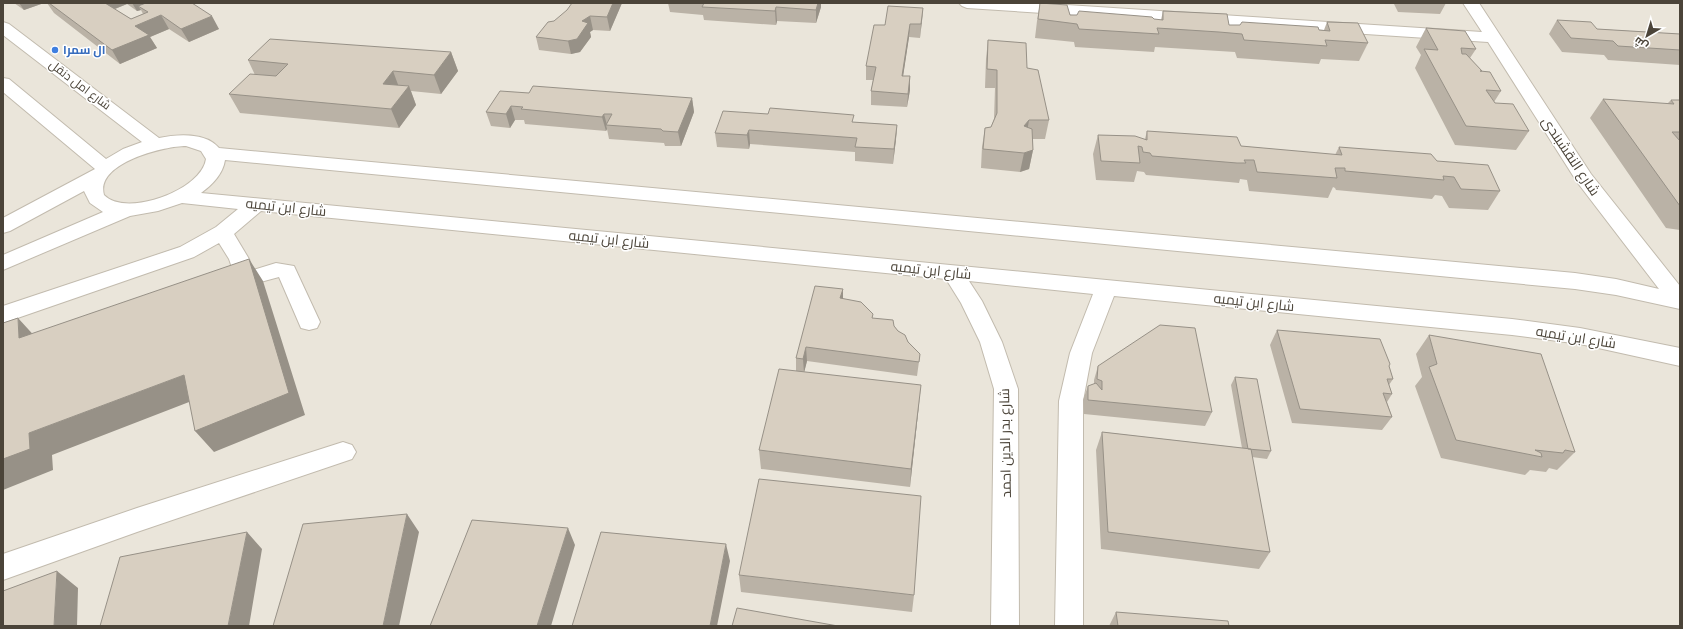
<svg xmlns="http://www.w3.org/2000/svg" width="1683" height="629" font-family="Roboto,Cairo,sans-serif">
<rect width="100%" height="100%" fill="#f6f3ec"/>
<!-- residential -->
<path fill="#eae5da" d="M3,3H1680V626H3Z"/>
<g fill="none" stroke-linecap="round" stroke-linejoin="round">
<!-- minor casing -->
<g stroke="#c2bbae" stroke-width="2">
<path id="minor" d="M959,3H1036L1482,32L1463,3H1479L1591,174L1680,286V309L1616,295L1575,289L225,160C223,174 212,185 201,193L1512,319L1580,328L1680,348V366L1580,344L1512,335L1114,296L1092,353L1083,401V626H1055L1059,401L1070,353L1093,294L969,281L982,301L1002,342L1018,389L1019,626H991L994,389L980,342L961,303L946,279L261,211L234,234L249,259L253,270L276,263L294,266L320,322L317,328L309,330L301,328L279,277L249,285L237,282L229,259L219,243L194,257L3,323V306L180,247L216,227L238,209L182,203L158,211L130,216L3,270V255L103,212L90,203L84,191L10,231L3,233V218L95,169L3,92V78L9,79L106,159L123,149L142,142L3,35V22L9,24L159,138C177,134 206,132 219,148L1575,273L1616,279L1659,289L1577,182L1488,42L967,8L962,6ZM186,146L201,151L206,159C202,190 126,218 104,195C95,163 164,146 186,146Z
M343,442L352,445L356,452L352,459L137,532L3,580V554L137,508Z"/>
</g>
<!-- minor -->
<use href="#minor" fill="#fff" fill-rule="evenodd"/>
</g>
<!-- wall -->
<path fill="#bab2a6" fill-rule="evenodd" d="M14,3H44L24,10Z
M47,3H192L219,29L189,42L169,29L150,37L157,48L120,64L54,13ZM127,4L137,11L141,10L143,14L131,19L115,9Z
M622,3L610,31L593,30L590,32L591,37L580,52L571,54L539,50L536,37L554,21Z
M668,3H821V7L816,23L777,21L776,25L704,20L703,15L670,12Z
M1040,3L1070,15L1161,20L1163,11L1229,25L1324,30L1327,22L1368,43L1359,61L1321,59L1319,64L1237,58L1235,52L1155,47L1154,52L1075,47L1074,42L1035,38L1037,21Z
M1373,3H1446L1440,14L1398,12L1394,4Z
M923,8L920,38L909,37L903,76H910V90L907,107L871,105V91L873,80H866V66L885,25Z
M1557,20L1597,29L1680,34V65L1608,60L1604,55L1562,52L1549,34Z
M1426,28L1476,49L1470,58L1482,72L1501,91L1494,102L1529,131L1516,150L1455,145L1415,68L1421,55L1416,47Z
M988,40L1027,68L1049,120L1045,139H1033V150L1029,169L1020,172L981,168L982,147L985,128L991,127L994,119L995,88H985L986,59Z
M451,52L458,71L441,94L411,91L416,105L399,128L240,113L229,94L255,75L248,60Z
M529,93L692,98L694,112L681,146H665L664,143L609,139L607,129L606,131L525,124L524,120H515L510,128L491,126L486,112Z
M1603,99L1667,104L1671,100H1680V230L1666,228L1590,118Z
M854,122L897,125L896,139L893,164L855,161V152L750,144L749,149L717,147L715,133Z
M1147,131L1241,146L1335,155L1339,147L1437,161L1500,191L1488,210L1449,208L1442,196L1435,195L1432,199L1336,190L1335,188L1333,187L1328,198L1249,191L1247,180L1240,179L1239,183L1229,182L1146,175L1144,172L1137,171L1134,182L1096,180L1093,154L1098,135L1145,139Z
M843,289V299L873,319L894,326L898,331L920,354L917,376L807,361L804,372L919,404L910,487L761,469L759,450L796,371V358Z
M1277,330L1389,366L1393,379L1389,385L1392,394L1387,402L1392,417L1382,430L1292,423L1270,345Z
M1429,335L1575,452L1557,470L1549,468L1546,472L1530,470L1525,475L1441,458L1415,386L1422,377L1416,354Z
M1098,366L1212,412L1205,426L1084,414L1083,400L1088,386L1094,384V380Z
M1235,377L1271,451L1267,459L1252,457L1270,552L1259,569L1101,549L1096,450L1102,432L1242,448L1231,385Z
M739,575L914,595L912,612L741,592Z
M1116,612L1229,626H1109Z"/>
<!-- shaded-wall -->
<path fill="#979187" d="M19,3H44L24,10Z
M101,3H126L127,4L107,12Z
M132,3H159L138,6L141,10L137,11Z
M613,3H622L610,31L607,17Z
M818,3H821V7L816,23V10Z
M776,7L777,21L776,25L775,11Z
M923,8L922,21L920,38L921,24Z
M161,15L169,29L150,37L157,48L120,64L112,50L135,26Z
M212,16L219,29L189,42L181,29Z
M590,16L593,30L590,32L591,37L580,52L571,54L568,41L582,21Z
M910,24L909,37L901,90L902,76Z
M451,52L458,71L441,94L434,75Z
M393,71L400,90L383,84Z
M910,76V90L907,107L908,94Z
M409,86L416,105L399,128L391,109Z
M692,98L694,112L681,146L678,132Z
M511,106L515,120L510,128L506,114Z
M604,114L607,125H606L607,129L606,131L602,117Z
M1029,120L1026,139L1024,126Z
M897,125L896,139L893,164L894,149Z
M749,130L750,144L749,149L747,135Z
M1033,150L1029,169L1020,172L1024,153Z
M249,259L263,281L305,415L214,452L195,431Z
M843,289V303L840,298Z
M18,318L39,341L19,338Z
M806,347L807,361L804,373L803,359Z
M184,375L202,397L52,455L53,470L3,490V459L29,433Z
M921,385L919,404L910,487L911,469Z
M407,514L419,532L399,626H383Z
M568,528L575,545L551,626H537Z
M247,532L262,549L249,626H228Z
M726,544L730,561L717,626H710Z
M57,571L78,588L77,626H54Z"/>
<!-- building -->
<path fill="#d8cfc1" stroke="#979187" d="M49,3H105L131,19L148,12L138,6L146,3H192L212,16L181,29L161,15L135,26L149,35L112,50Z
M572,3H613L607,17L590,16L582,21L588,23L577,39L568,41L536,37L548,22L554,21L567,10Z
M704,3H818L816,10L776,7L775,11L702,7Z
M1040,3L1067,5L1070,15H1077L1079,11L1152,17L1154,19L1163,20V11L1227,14L1229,25H1240L1242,22L1318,27L1319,30L1330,31L1327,22L1358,23L1368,43L1325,40L1327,46L1244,40L1242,34L1219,32L1157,28L1159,34L1079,29L1077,24L1038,19Z
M888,6L923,8L921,24H910L902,76H910L908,94L871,91L876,67L866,66L874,25H885Z
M1557,20L1591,22L1597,29L1680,34V50L1618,46L1613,41L1571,38Z
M1426,28L1465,31L1476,49L1461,48L1462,54H1466L1482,71H1480L1490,72L1501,91L1486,90L1495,103L1513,104L1529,131L1466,126L1424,49L1438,50Z
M270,39L451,52L434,75L393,71L383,84L409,86L391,109L229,94L250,74L276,76L288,64L248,60Z
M988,40L1026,43L1027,68L1038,70L1049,120H1029L1024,126L1032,129L1033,150L1024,153L983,149L985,128L991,127L997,113V70L987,69Z
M533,86L692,98L678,132L663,131L661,129L606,125L612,114H604L602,117L521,109L523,107L511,106L506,114L486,112L500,91L529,93Z
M1603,99L1674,104L1671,100H1680V132H1672L1680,141V206Z
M770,108L854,115L852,122L897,125L894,149L855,147L857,138L749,130L747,135L715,133L723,111L768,114Z
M1147,131L1237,137L1241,146L1342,155L1339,147L1431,154L1437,161L1488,165L1500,191L1461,189L1454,177L1443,176L1444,180L1345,171V168H1335L1337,178L1257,172L1254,160H1244L1246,163H1237L1152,156L1150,153L1143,152L1142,147L1138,146L1140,163L1101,161L1098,135L1135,136L1147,140Z
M249,259L289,393L195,431L184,375L29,433L30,449L3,459V323L18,318L19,338Z
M815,286L843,289L840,298L861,302L873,314L872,318L893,320L894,326L898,331L905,335L908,342L920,354L919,362L806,347L803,359L796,358Z
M1160,325L1195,328L1212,412L1088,400V386L1096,383L1102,390V381L1097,379L1098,366Z
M1277,330L1380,339L1390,364L1389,366L1393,379H1387L1392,394L1383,393L1392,417L1300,409Z
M1429,335L1541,354L1575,452L1565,450L1563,453L1535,450L1541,453L1542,457L1456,440L1429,367L1437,364Z
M779,369L921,385L911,469L759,450Z
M1235,377L1257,379L1271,451L1248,449Z
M1102,432L1251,449L1270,552L1108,532Z
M759,479L921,496L914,595L739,575Z
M407,514L383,626H273L303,524Z
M472,520L568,528L537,626H430Z
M247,532L228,626H100L120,557Z
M601,532L726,544L710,626H572Z
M57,571L54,626H3V591Z
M737,608L838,626H732Z
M1116,612L1228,621L1229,626H1118Z"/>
<!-- markers -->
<circle fill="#3f7fe0" stroke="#fff" stroke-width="1.5" cx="55" cy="50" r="4"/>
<g text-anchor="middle" stroke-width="3" stroke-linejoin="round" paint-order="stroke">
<!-- far-shop labels -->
<g font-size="12" font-weight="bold" fill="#366cbe" stroke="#fff" text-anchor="start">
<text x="63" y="54">ال سمرا</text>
</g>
<!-- far-street labels -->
<g font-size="12" fill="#4b4439" stroke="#fff">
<text transform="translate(80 85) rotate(37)" y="4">شارع امل دنقل</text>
</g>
<!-- street labels -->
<g font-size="14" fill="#4b4439" stroke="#fff">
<text transform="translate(1571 156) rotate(56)" y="5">شارع النقشبندى</text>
<text transform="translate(286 207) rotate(6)" y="5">شارع ابن تيميه</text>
<text transform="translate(609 239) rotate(6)" y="5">شارع ابن تيميه</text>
<text transform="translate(931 270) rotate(6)" y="5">شارع ابن تيميه</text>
<text transform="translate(1254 302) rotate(6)" y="5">شارع ابن تيميه</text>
<text transform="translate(1576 337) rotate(9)" y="5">شارع ابن تيميه</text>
<text transform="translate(1005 443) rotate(-91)" y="5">شارع بدر الدين احمد</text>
</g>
</g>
<!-- border -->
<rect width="1683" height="629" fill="none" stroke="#4b4439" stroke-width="8"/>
<!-- north arrow -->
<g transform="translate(1647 36) rotate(218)" stroke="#ffffff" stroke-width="3" paint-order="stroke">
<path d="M0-3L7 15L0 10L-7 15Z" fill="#4b4439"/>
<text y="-6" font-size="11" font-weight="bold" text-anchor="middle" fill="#4b4439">ش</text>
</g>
</svg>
